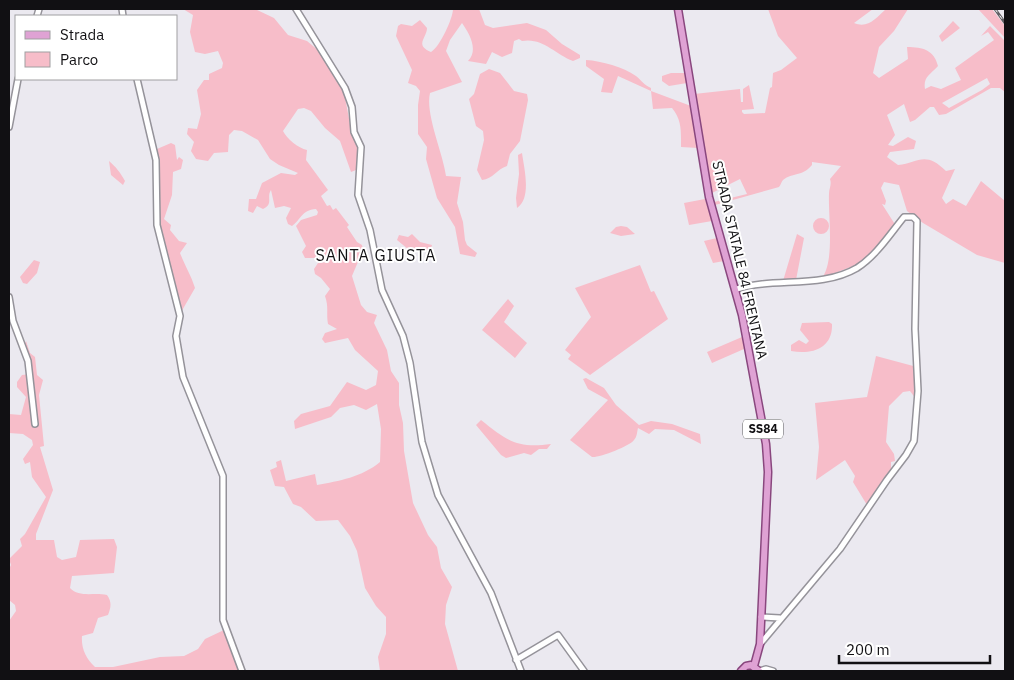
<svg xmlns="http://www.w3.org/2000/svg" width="1014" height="680" font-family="'IBM Plex Sans',sans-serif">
<rect width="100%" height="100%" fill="#ebe9f0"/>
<!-- green -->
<path fill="#f7bdc9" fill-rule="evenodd" d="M183,9H255L274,18L288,35L307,41L319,51L344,92L350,124L358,142L361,168L351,172L340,141L325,128L311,111L304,108L298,109L283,131C287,139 298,148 307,150L306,160L328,190L321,196L327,206L330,205L333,210L336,208L349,225L347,227L357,242L362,245L363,250L352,276L361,305L367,312L377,315L374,323L387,350L391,371L399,383V405L403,423L404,451L413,503L428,535L437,547L441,568L452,587L446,605L445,624L458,671H380L378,657L386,634V617L376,606L365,588L357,551L350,536L338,520L316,521L301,507L293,504L284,487L275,486L270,470L277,467L276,462L281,460L286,481L315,474L317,485C339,481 362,477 380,462L381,429L377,404L366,410L354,405L340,408L331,417L295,429L294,421L301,414L330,406L347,382L366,390L376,385L378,371L355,350L348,338L325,343L322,339L325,333L337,329L328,324C326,313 329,307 325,296L330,289L321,278L315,274L314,269L318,263L326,262V258H305L302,252L306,246L296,226L301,220L317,215L318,212L316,209C301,210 301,220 292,226L288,224L286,218L291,208L284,206L275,208L271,190C266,197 274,204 263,209L257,206L253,213L248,211L249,199H256L262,183L281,173L295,175L298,173L279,165L270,159L258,140L242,131L234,130L229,135L228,152L214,153L208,161L196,159L191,151L194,142L187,134L188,128L197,129L201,114L197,90L204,80H209V74L222,68L223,63L218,51L205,54L195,52L190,32L193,15Z
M453,9H479L485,25L493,28L527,23L546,30L562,44L580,55V58L573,61C555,54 542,37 522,41L519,39L514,41L512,53L502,57L492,52L486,64L468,61C479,50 469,33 462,23L450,40L446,51L462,82L430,93C425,114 443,153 446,176L461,177L457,203L463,222L465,240L467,245L477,253L475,257L460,254L455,227L437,198L426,159L427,147L418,134V105L420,91L416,86L408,83L412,70L396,36L398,26L401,24L412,26L420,20L427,28C427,38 414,45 431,52C440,47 453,18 453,9Z
M768,9H873L854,23C868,29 876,18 886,9H908L894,31L879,47L873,73L879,78L908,59L907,47C923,47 934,50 938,66C930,75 923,77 925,89L931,86L941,89L961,80L955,68L994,40L988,32L981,36L990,26L1005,41V92L1000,88H991L946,114L939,115L934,107H930L915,120L910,122L904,104L887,115L895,135L888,145L893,146L908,137L916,141L914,149L890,152L887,157L898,165C918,163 925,150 946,171L955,169L942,198L946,204L953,199L966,206L981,181L1005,201V263L977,255L923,223L907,211L899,185L884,182L881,188L886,201L885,205L882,204L896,226L861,263L822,278C835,261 828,215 829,194C829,188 832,185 830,179L841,166L812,162V165C802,177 793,172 783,180C781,182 781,185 779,187L715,205L714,202L747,194L740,179L712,193L694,94L740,89L741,102H743V89L749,85L754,109L742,110V112L744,114L765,113L770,88L772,87L773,73L781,70L797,58L778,36ZM987,78L990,84L982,90L949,108L942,103Z
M978,9H992L1005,26V38Z
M953,21L960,28L942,42L939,36Z
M586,60C602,61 623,67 636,76C642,81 644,85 651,88V91L691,106L698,148L681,147C681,131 682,120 672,108L653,109L651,91L618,76L612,93L601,92L604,79L586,66Z
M489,69L500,73L514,91L527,94L528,100L520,141L510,154L507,166C497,169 493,179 482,180L477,170L484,140L483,131L476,126L469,99L474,94L480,74Z
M671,73H685L687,83L669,86L662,81V76Z
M171,143L175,145L177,160L179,157L183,160L181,169L173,172L172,195L164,219L171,225L170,230L179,241L187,243L180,253C185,266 191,275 195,288L180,314L159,220L157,149Z
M522,153C524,168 532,198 517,208L516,198L519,174L518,155Z
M109,161C116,167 120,172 125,181L123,185L111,175Z
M705,199L712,221L689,225L684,203Z
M813 226a8 8 0 1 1 16 0a8 8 0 1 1-16 0Z
M621,226L627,227L635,234L621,236L610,233L616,227Z
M412,234L420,242L432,245L431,248L430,250L408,249L397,240L399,235L408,237Z
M797,234L804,238L796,280L783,281Z
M717,238L724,261L713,263L704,241Z
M34,260L40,262L37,273L27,284L23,283L20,277Z
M640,265L651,292L654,291L668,319L590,375L568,359L571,355L565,350L591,317L575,288Z
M508,299L514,306L504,322L527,343L515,358L482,330Z
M829,322L832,324C833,348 812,355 791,351V345L799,340L806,344L809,341L800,330L802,323Z
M742,337L744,349L712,363L707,352Z
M26,341L30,353L35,357L37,375L43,380L39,395L44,446L40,447L53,490L36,534V540H54L57,557L62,560L76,557L80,540L114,539L117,547L114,573L72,576L70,588C79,598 94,592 107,595C112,602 111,607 108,615L98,618L93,633L82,636C81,648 86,659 95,667H113L160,657L184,656L198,649L205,639L224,630L240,671H9V621L16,611L15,605L9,600V569L11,565L9,559L22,546L20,539L25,534L46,497L32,477L30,462L25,464L23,459L33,445L32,440L23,434L9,433V414L21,415L26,397L17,387V382L22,375L31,374L24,346Z
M876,356L917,367L916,399L910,391L903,392L889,406L886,442L894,454L895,461L891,462V469L867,505L853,482L855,476L845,460L816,480L819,447L815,403L867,397Z
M586,378L604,388L616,405L639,425L651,421L672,424L700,434L701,444L674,430L655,429L649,434L638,428C637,432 637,437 634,440C630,446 599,458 592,457L570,440L608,400L588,389L583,379Z
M481,420C506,440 517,449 551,444L547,449H539L531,455L524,453L506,458L501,455L476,425Z"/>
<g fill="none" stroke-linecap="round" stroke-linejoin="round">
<!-- minor casing -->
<g stroke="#95939a" stroke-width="8">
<path id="minor" d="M122,9L123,16
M296,9L345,88L352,107L354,132L361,147L358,195L370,230L382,290L403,336L410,363L422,442L438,495L491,593L521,671
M37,16L39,9
M137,79L156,160L157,225L180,316L176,336L183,377L223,476V620L242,671
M9,127L18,79
M737,289C775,277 821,289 857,268C876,256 890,234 904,217H913L917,221L915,329L918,391L914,441L906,455L887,480L840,549L761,643
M9,297L13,321L28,361L35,424
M761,617L780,618
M516,660L558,635L584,671
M759,671L766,669L773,671"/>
</g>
<!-- major casing -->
<g stroke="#89477e" stroke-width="9">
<path id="major" d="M678,9L709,197L742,315L766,444L768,472L760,644L754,666
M741,671L746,666L751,665L759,671"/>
</g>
<!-- minor -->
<use href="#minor" stroke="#fff" stroke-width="5"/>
<!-- major -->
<use href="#major" stroke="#dfa2d4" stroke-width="6"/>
<!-- rail casing -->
<g stroke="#605e63" stroke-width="3">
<path id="rail" d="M995,9L1005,23"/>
</g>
<!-- rail -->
<use href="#rail" stroke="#fff" stroke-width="1" stroke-dasharray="4" stroke-linecap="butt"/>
</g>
<g text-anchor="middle" stroke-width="4" stroke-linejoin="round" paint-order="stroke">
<!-- shield labels -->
<rect fill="#fff" stroke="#58585a" stroke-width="1" x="743" y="419.5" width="40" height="19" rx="4"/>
<g font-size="12" font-weight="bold" fill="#111013">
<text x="763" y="433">SS84</text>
</g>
<!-- street labels -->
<g font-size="14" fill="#111013" stroke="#fff">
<text transform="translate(740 260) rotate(77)" y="5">STRADA STATALE 84 FRENTANA</text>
</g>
<!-- quarter labels -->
<g font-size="16" letter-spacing="1" fill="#111013" stroke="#fff">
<text x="376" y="261">SANTA GIUSTA</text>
</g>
</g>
<!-- border -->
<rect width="1014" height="680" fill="none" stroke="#111013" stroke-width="20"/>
<!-- legend -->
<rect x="15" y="15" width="162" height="65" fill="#ffffff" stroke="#a09fa1"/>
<rect x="25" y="31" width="25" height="8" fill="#dfa2d4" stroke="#a09fa1"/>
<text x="60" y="40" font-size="15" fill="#111013">Strada</text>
<rect x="25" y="52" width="25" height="15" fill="#f7bdc9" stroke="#a09fa1"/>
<text x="60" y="65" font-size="15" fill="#111013">Parco</text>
<!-- scale -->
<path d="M839 655v8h151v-8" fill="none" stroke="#111013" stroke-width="2.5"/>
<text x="846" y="655" font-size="15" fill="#111013" stroke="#ffffff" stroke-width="4" paint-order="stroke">200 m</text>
</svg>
